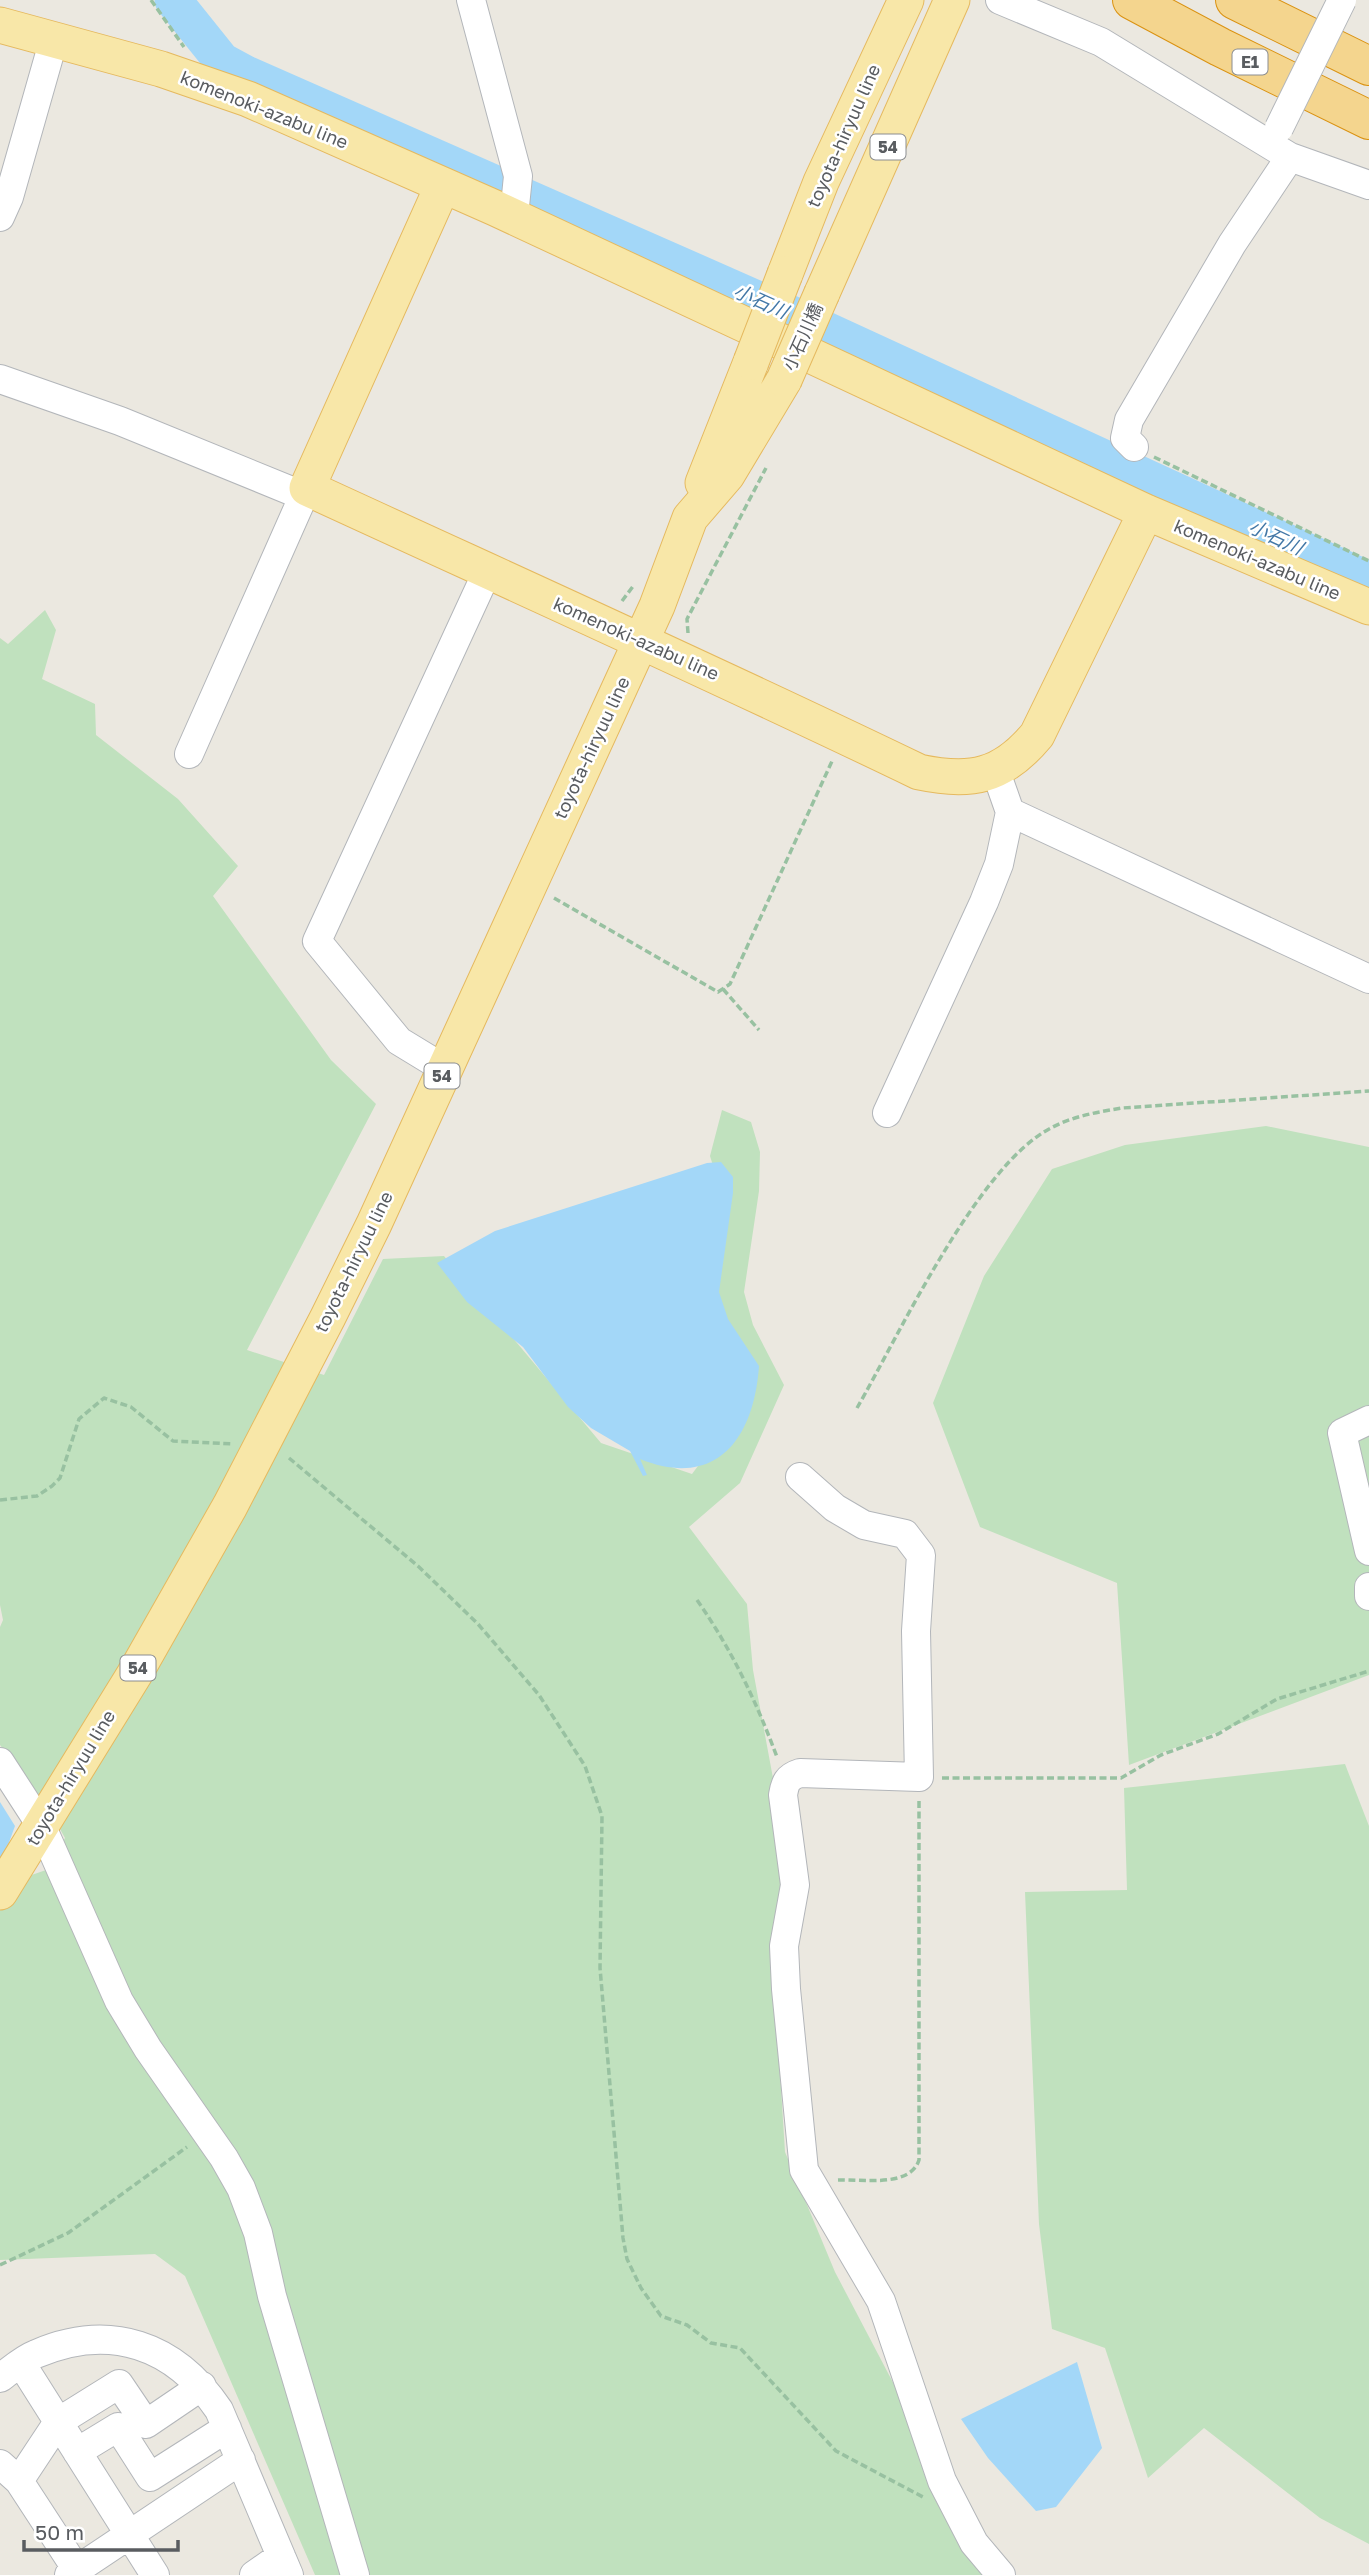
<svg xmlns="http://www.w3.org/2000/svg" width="1369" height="2575" font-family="'Golos Text','Noto Sans JP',sans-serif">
<rect width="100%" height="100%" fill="#ebe8e0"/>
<!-- green -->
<path fill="#c0e1be" d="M45,610L56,630L42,679L95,704L96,735L178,799L238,866L213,896L331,1060L376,1104L247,1350L324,1375L383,1259L444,1256L601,1443L692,1474L730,1423L722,1337L705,1236L720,1188L710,1156L722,1110L751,1122L760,1152L759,1191L744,1292L753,1325L784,1385L740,1483L689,1527L747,1604L753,1670L792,1881L772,1945L785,2152L835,2272L994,2575H315L185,2276L155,2254L0,2260V1886L46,1870L65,1838L46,1804L0,1745V1627L3,1620L0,1605V638L8,644Z
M1266,1126L1369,1147V1675L1129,1765L1117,1583L980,1527L933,1403L984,1276L1052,1169L1125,1145Z
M1345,1764L1369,1826V2544L1320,2518L1204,2428L1148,2478L1105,2348L1052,2329L1039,2224L1025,1892L1127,1890L1124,1788Z"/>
<!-- water -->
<path fill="#a3d7f8" d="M721,1162L733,1177V1193L719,1292L728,1319L759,1366C754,1438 717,1490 640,1459L647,1475L643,1476L630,1451L591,1428L568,1407L523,1347L467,1302L437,1263L495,1231L707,1163Z
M0,1802L15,1826L4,1856L0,1859Z
M1077,2362L1102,2448L1056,2507L1036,2511L988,2458L961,2419Z"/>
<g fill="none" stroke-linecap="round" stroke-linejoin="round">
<!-- river -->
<path stroke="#a3d7f8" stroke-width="37" d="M173,0L222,61L246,74L791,314L1369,580"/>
<!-- minor casing -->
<g stroke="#b3b6ba" stroke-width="30">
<path id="minor" d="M471,0L518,176L514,216
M1000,0L1101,42L1290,157L1369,185
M0,217L9,197L54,39
M0,379L120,421L294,492L307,488
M1134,447L1125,438L1129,420L1232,244L1290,157
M189,754L307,488
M996,772L1010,812L1369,979
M445,1069L399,1041L317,941L487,572
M887,1113L984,902L999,864L1010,812
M1369,1420L1342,1433L1369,1551
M800,1477L835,1508L864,1525L905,1534L921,1555L916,1631L919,1777L800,1773C787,1777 785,1783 783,1795L795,1885L784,1946L786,1989L804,2170L881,2301L942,2481L974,2543L1001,2575
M1369,1587V1596
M0,1762L42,1827L119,2001L148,2049L224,2158L241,2188L258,2233L272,2296L355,2575
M21,2363L155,2575
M0,2378C11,2370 23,2359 36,2354C110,2322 175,2345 219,2410L289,2575
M77,2452L118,2427L150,2477L227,2428
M0,2464L19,2481L77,2570
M19,2481L58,2422L119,2384L146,2424L202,2386
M69,2575L241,2460
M254,2575L281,2556"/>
</g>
<!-- major casing -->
<g stroke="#e5b95f" stroke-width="37">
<path id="major" d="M0,25L161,69L248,99L495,208L1146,512L1369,607
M443,185L307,488C511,582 716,674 919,772C971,783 1002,777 1037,735L1146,512
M785,274L821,182L906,0
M822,293L952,0
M703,483L751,362
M0,1892L134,1675L230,1506L328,1317L374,1224L657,606L690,518L727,475L784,380"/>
</g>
<!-- highway casing -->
<g stroke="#da9211" stroke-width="40">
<path id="highway" d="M1132,0L1220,47L1369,120
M1235,0L1369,66"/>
</g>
<!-- path -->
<path stroke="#98c1a1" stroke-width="3.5" stroke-dasharray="7 3.5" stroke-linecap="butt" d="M151,0L184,47
M1154,457L1369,561
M622,601L634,585
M688,633L687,619L766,468
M554,898L718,992L730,984L833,759
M723,989L759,1030
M857,1408C899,1335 978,1165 1051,1128C1073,1116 1098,1112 1122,1108L1369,1091
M289,1458L419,1567L478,1624L539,1695L585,1766L602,1816L600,1968L623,2238L627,2259L641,2288L661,2316L687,2325L711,2343L740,2348L836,2451L923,2497
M0,1500L37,1496L52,1486L60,1478L79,1419L104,1398L131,1407L173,1441L233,1444
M697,1600C732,1650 756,1701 777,1757
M942,1778H1121L1161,1755L1218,1734L1277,1699L1369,1671
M838,2180C862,2179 910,2188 919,2160V1800
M0,2265L68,2233L187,2147"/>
<!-- minor -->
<use href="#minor" stroke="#fff" stroke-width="28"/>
<!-- major -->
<use href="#major" stroke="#f8e7a8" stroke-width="35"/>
<!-- highway -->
<use href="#highway" stroke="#f4d58e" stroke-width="38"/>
<!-- minor-bridge casing -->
<g stroke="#b3b6ba" stroke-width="30" stroke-linecap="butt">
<path id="minor-bridge" d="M1279,128L1342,0"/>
</g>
<!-- major-bridge casing -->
<g stroke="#e5b95f" stroke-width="37" stroke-linecap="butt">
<path id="major-bridge" d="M751,362L785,274
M784,380L822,293"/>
</g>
<!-- minor-bridge -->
<use href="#minor-bridge" stroke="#fff" stroke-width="28"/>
<!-- major-bridge -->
<use href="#major-bridge" stroke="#f8e7a8" stroke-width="35"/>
</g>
<g text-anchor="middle" stroke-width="5" stroke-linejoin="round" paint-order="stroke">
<!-- shield labels -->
<g fill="#fff" stroke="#8b8d90" stroke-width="2">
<rect x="1232.5" y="49.5" width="35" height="25" rx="5"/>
<rect x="870.5" y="134.5" width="35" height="25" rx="5"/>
<rect x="424.5" y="1063.5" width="35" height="25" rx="5"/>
<rect x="120.5" y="1655.5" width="35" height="25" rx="5"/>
</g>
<g font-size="16" font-weight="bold" fill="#595c60">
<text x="1250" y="68">E1</text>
<text x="888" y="153">54</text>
<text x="442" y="1082">54</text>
<text x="138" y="1674">54</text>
</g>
<!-- street labels -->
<g font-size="18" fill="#595c60" stroke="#fff">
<text transform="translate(264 110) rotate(22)" y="6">komenoki-azabu line</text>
<text transform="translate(844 136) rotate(-66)" y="6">toyota-hiryuu line</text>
<text transform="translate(803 337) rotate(-66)" y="6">小石川橋</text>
<text transform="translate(1257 560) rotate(23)" y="6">komenoki-azabu line</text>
<text transform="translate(636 639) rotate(24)" y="6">komenoki-azabu line</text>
<text transform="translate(592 748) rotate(-65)" y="6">toyota-hiryuu line</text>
<text transform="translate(354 1262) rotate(-64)" y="6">toyota-hiryuu line</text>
<text transform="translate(71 1778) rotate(-59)" y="6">toyota-hiryuu line</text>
</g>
<!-- water labels -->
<g font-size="19" font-style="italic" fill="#4378a7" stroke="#fff">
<text transform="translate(761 301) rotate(24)" y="7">小石川</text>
<text transform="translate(1276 537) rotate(25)" y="7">小石川</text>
</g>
</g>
<!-- scale -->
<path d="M24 2540v10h154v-10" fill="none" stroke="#595c60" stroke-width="3.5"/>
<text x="35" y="2540" font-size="21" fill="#595c60" stroke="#ffffff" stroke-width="5" paint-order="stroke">50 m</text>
</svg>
